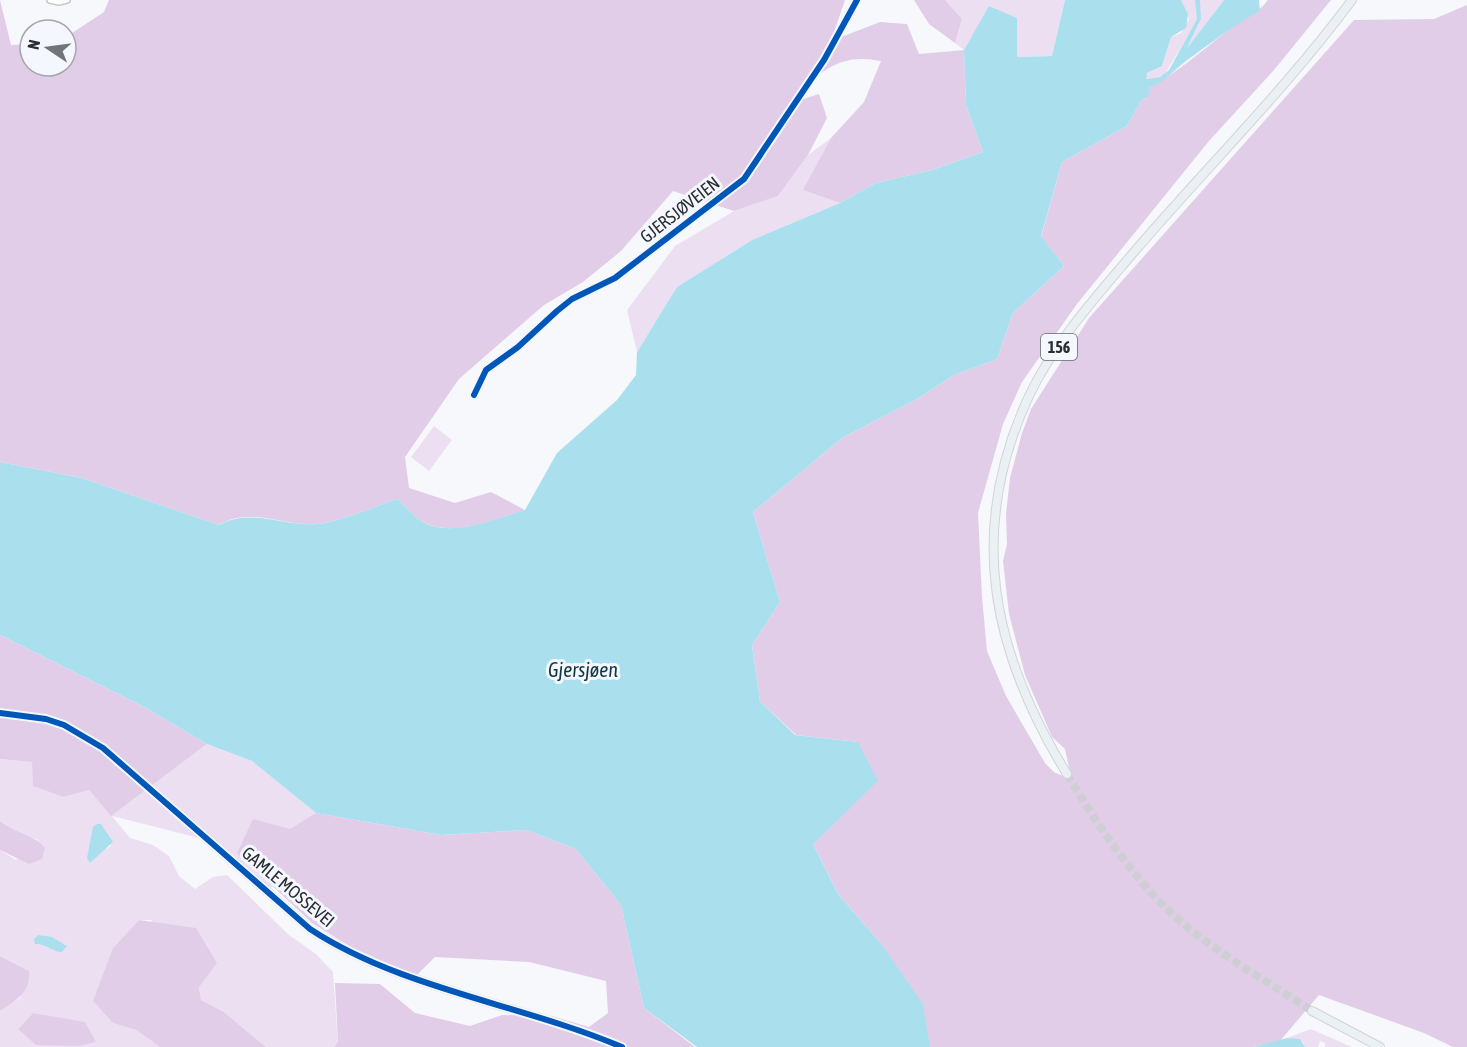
<svg xmlns="http://www.w3.org/2000/svg" width="1467" height="1047" font-family="'Asap Condensed',sans-serif">
<rect width="100%" height="100%" fill="#f6f8fb"/>
<!-- green -->
<path fill="#eddff2" fill-rule="evenodd" d="M945,0H1065L1052,56L1017,57L990,6L964,50L955,43L962,19Z
M1181,0H1195C1197,6 1198,12 1197,19C1196,23 1166,73 1164,75C1158,78 1151,78 1145,79L1147,73L1162,66L1171,37L1181,33L1189,19Z
M1200,0H1224L1187,48L1199,24Z
M831,138L804,190L840,203L752,240L677,287L637,352L627,310L675,246L734,211L778,196L808,155Z
M434,426L452,440L429,471L411,457Z
M207,744L252,761L316,813L268,893L211,841L112,816L130,838L153,845L169,856L179,876L195,889L213,877L227,875L289,935L316,954L333,972L338,1043L334,1047H266L224,1012L201,1000L199,987L151,920H139L113,948V1023L136,1030L160,1047H0V1011L20,998L29,971L0,956V850L16,860L38,840L14,832L0,821V759L32,762L64,797L89,790L111,815ZM101,824L111,846L99,853L90,863ZM52,937L56,942L66,944L54,951L48,945L35,944ZM33,1013L51,1017L18,1029Z
M1311,1029L1352,1047H1325V1043L1320,1041L1318,1047H1305L1302,1041L1287,1038Z"/>
<!-- forest -->
<path fill="#e2cde9" d="M0,0L11,45L30,44V66H66V37L104,12L109,0H845L831,41L880,22L907,24L919,54L964,50L966,105L983,152L932,170L876,183L840,203L803,190L831,138L864,102L881,61C838,52 818,73 791,103L819,94L827,118L808,155L778,196L734,211L673,191L621,251L583,282L544,305L459,379L405,457L409,488L455,503L491,492L525,510C496,519 454,537 425,523C415,519 406,506 397,499C376,506 339,522 318,524C285,527 249,506 219,525L82,478L0,462Z
M914,0H945L962,19L955,43L929,24Z
M1268,0H1331L1274,70L1209,141L1077,304L1022,382L1003,424L978,513L982,597L987,651L1006,696L1045,763L1055,773L1064,776L1070,772L1065,749L1052,737L1025,675L1009,614L1003,561L1007,544L1006,514L1010,478L1022,433L1031,409L1089,318L1354,20L1434,19L1467,5V1047H1453L1424,1033L1319,995L1280,1041L1254,1047H930L882,945L838,894L813,844L858,742L796,735L760,701L752,645L780,602L753,512L842,438L917,399L954,375L997,359L1013,313L1064,266L1041,237L1062,162L1127,126L1141,101L1145,98L1149,88C1178,72 1204,49 1231,28C1244,17 1258,14 1268,0Z
M0,635L146,708L207,744L111,816L89,790L64,797L33,786L32,762L0,759Z
M316,813L441,835L527,830L576,849L621,905L644,1008L695,1047H334L338,1042L335,983L380,984L415,1013L470,1026L502,1015L552,1016L589,1027L608,1013L606,981L529,962L435,957L415,977L380,965L312,923L237,853L253,819L290,829Z
M0,821C15,833 35,835 45,848L42,859L29,864L0,850Z
M139,920L196,928L217,963L199,987L201,1000L224,1012L266,1047H160L136,1030L113,1023L93,1001L113,948Z
M0,956L29,971C31,992 16,1001 0,1011Z
M33,1013L85,1022L96,1042L78,1046L36,1045L18,1029Z"/>
<!-- water -->
<path fill="#aae0ee" d="M1065,0H1181L1188,14L1186,28L1171,37L1162,66L1147,73L1146,79L1160,77L1169,70L1197,19L1195,0H1200L1201,19L1187,48L1224,0H1259L1260,11C1233,25 1210,44 1186,61C1173,71 1165,82 1149,88V95L1141,101L1127,126L1062,162L1041,236L1064,266L1013,313L997,359L954,375L917,399L842,438L753,512L780,602L752,645L760,701L795,735L858,742L878,781L813,844L838,894L882,945L923,1004L930,1047H697L644,1008L621,905L576,849L527,830L441,835L316,813L252,761L207,744L146,708L0,635V462L82,478L219,525C250,507 284,527 318,524C339,522 376,506 397,499C406,506 416,520 427,524C457,536 495,519 525,510L557,453L617,400L636,375L637,352L677,287L752,240L840,203L876,183L932,170L983,152L966,105L964,50L989,6L1017,18V57L1052,56Z
M97,824H101L113,842L90,863L87,858L93,827Z
M38,935L52,937L67,946L62,952C52,952 47,944 35,944L34,939Z
M1287,1038L1300,1039L1305,1047H1254Z"/>
<g fill="none" stroke-linecap="round" stroke-linejoin="round">
<!-- primary-tunnel -->
<path stroke="#cecfd3" stroke-width="8" stroke-dasharray="8 4" stroke-linecap="butt" d="M1067,774C1094,819 1122,862 1158,900C1202,946 1260,976 1312,1011"/>
<!-- minor casing -->
<g stroke="#c8c9cc" stroke-width="8">
<path id="minor" d="M50,0L59,2L67,0
M474,395L486,370L518,347L557,311L572,299L615,278L744,179L824,60L857,0"/>
</g>
<!-- secondary casing -->
<g stroke="#c8c9cc" stroke-width="10">
<path id="secondary" d="M0,713L46,719L64,725L103,748L310,929C401,989 521,1004 622,1047"/>
</g>
<!-- primary casing -->
<g stroke="#d2d3d4" stroke-width="10">
<path id="primary" d="M1067,774C992,652 966,531 1029,396C1054,343 1096,297 1134,252C1206,168 1285,90 1352,0
M1312,1011L1380,1047"/>
</g>
<!-- minor -->
<use href="#minor" stroke="#fefefe" stroke-width="5"/>
<!-- secondary -->
<use href="#secondary" stroke="#fefefe" stroke-width="8"/>
<!-- primary -->
<use href="#primary" stroke="#ebf0f5" stroke-width="8"/>
<!-- cycleway casing -->
<g stroke="#f4f7fd" stroke-width="10">
<path id="cycleway" d="M474,395L486,370L518,347L557,311L572,299L615,278L744,179L824,60L857,0
M0,713L46,719L64,725L103,748L310,929C401,989 521,1004 622,1047"/>
</g>
<!-- cycleway -->
<use href="#cycleway" stroke="#0057b8" stroke-width="6"/>
</g>
<g text-anchor="middle" stroke-width="6" stroke-linejoin="round" paint-order="stroke">
<!-- shield labels -->
<rect fill="#f4f7fd" stroke="#686a6e" stroke-width="1.5" x="1041" y="334" width="36" height="26" rx="4.5"/>
<g font-size="16" font-weight="bold" fill="#2c2d31">
<text x="1059" y="353">156</text>
</g>
<!-- street labels -->
<g font-size="18" fill="#2c2d31" stroke="#f4f7fd">
<text transform="translate(680 210) rotate(-38)" y="6">GJERSJØVEIEN</text>
<text transform="translate(288 887) rotate(40)" y="6">GAMLE MOSSEVEI</text>
</g>
<!-- water labels -->
<g font-size="20" font-style="italic" fill="#12363f" stroke="#f4f7fd">
<text x="583" y="677">Gjersjøen</text>
</g>
</g>
<!-- north arrow -->
<g transform="translate(48 48) rotate(283)"><circle r="28" fill="#f4f7fd" stroke="#a4a6ab" stroke-width="1.5"/>
<path d="M0-4.5L10 22L0 15L-10 22Z" fill="#737478"/>
<text y="-9" font-size="16" font-weight="bold" text-anchor="middle" fill="#2c2d31">N</text>
</g>
</svg>
